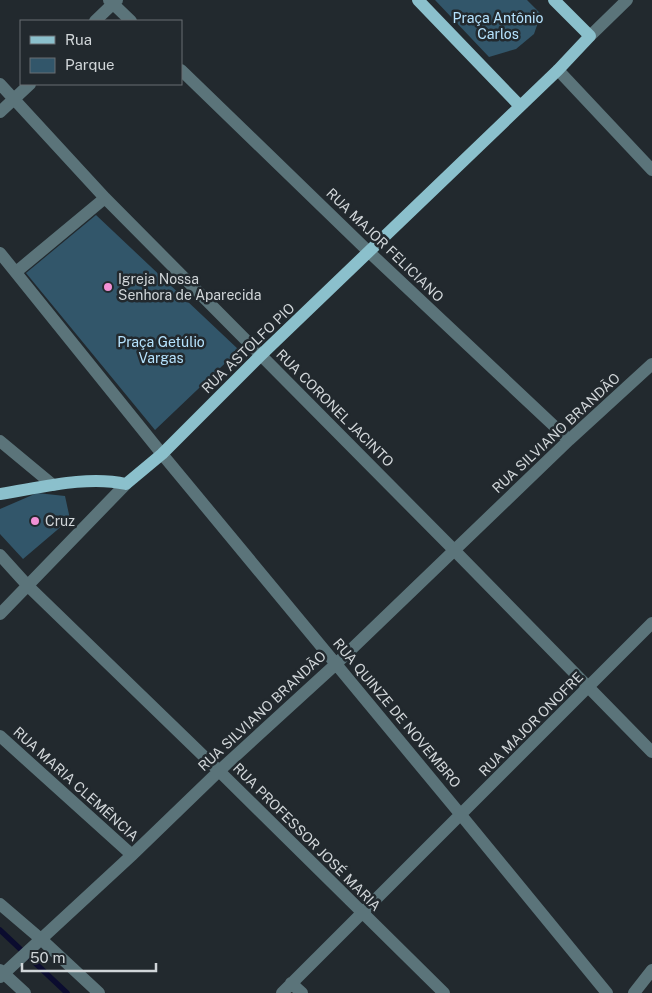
<svg xmlns="http://www.w3.org/2000/svg" width="652" height="993" font-family="'Public Sans',sans-serif">
<rect width="100%" height="100%" fill="#22292e"/>
<!-- park -->
<path fill="#32566a" d="M435,0H527L541,14L534,34L516,49L489,57Z
M96,215L239,350L155,430L26,273Z
M37,493L65,496L70,519L23,559L0,534V509Z"/>
<g fill="none" stroke-linecap="round" stroke-linejoin="round">
<!-- stream -->
<path stroke="#0b0c2f" stroke-width="5.5" d="M0,930L67,993"/>
<!-- minor -->
<path stroke="#5b747a" stroke-width="12" d="M109,0L131,21
M95,21L117,0
M590,36L627,0
M181,70L369,252L569,440
M558,70L652,170
M0,84L105,198L454,550L652,752
M0,112L30,84
M0,253L162,454L461,815L607,993
M16,272L105,198
M0,441L53,485
M0,555L28,586L219,771L444,993
M0,614L126,484
M0,736L132,855
M0,904L42,940L99,993
M0,970L25,993
M0,977L132,855L219,771L336,664L569,440L652,364
M291,983L302,993
M282,993L652,623
M634,993L652,970"/>
<!-- major -->
<path stroke="#8bc0cc" stroke-width="12" d="M418,0L520,106
M0,494C39,488 87,475 126,484L162,454L261,355L558,70L590,36L554,0"/>
</g>
<!-- markers -->
<g fill="#f391d6" stroke="#22292e" stroke-width="2">
<circle cx="108" cy="287" r="5"/>
<circle cx="35" cy="521" r="5"/>
</g>
<g text-anchor="middle" stroke-width="5" stroke-linejoin="round" paint-order="stroke">
<!-- park labels -->
<g font-size="14" fill="#b6e3fe" stroke="#22292e">
<text x="498" y="23">Praça Antônio<tspan x="498" dy="16">Carlos</tspan></text>
<text x="161" y="347">Praça Getúlio<tspan x="161" dy="16">Vargas</tspan></text>
</g>
<!-- street labels -->
<g font-size="14" fill="#d1d6d9" stroke="#22292e">
<text transform="translate(385 245) rotate(44)" y="5">RUA MAJOR FELICIANO</text>
<text transform="translate(248 348) rotate(-44)" y="5">RUA ASTOLFO PIO</text>
<text transform="translate(335 408) rotate(45)" y="5">RUA CORONEL JACINTO</text>
<text transform="translate(556 433) rotate(-43)" y="5">RUA SILVIANO BRANDÃO</text>
<text transform="translate(262 711) rotate(-43)" y="5">RUA SILVIANO BRANDÃO</text>
<text transform="translate(397 713) rotate(50)" y="5">RUA QUINZE DE NOVEMBRO</text>
<text transform="translate(531 724) rotate(-45)" y="5">RUA MAJOR ONOFRE</text>
<text transform="translate(76 784) rotate(42)" y="5">RUA MARIA CLEMÊNCIA</text>
<text transform="translate(307 837) rotate(45)" y="5">RUA PROFESSOR JOSÉ MARIA</text>
</g>
<!-- poi labels -->
<g font-size="14" fill="#d1d6d9" stroke="#22292e" text-anchor="start">
<text x="118" y="284">Igreja Nossa<tspan x="118" dy="16">Senhora de Aparecida</tspan></text>
<text x="45" y="526">Cruz</text>
</g>
</g>
<!-- legend -->
<rect x="20" y="20" width="162" height="65" fill="#22292e" stroke="#686e72"/>
<rect x="30" y="36" width="25" height="8" fill="#8bc0cc" stroke="#686e72"/>
<text x="65" y="45" font-size="15" fill="#d1d6d9">Rua</text>
<rect x="30" y="58" width="25" height="15" fill="#32566a" stroke="#686e72"/>
<text x="65" y="70" font-size="15" fill="#d1d6d9">Parque</text>
<!-- scale -->
<path d="M22 963v8h134v-8" fill="none" stroke="#d1d6d9" stroke-width="2.5"/>
<text x="30" y="963" font-size="15" fill="#d1d6d9" stroke="#22292e" stroke-width="4" paint-order="stroke">50 m</text>
</svg>
